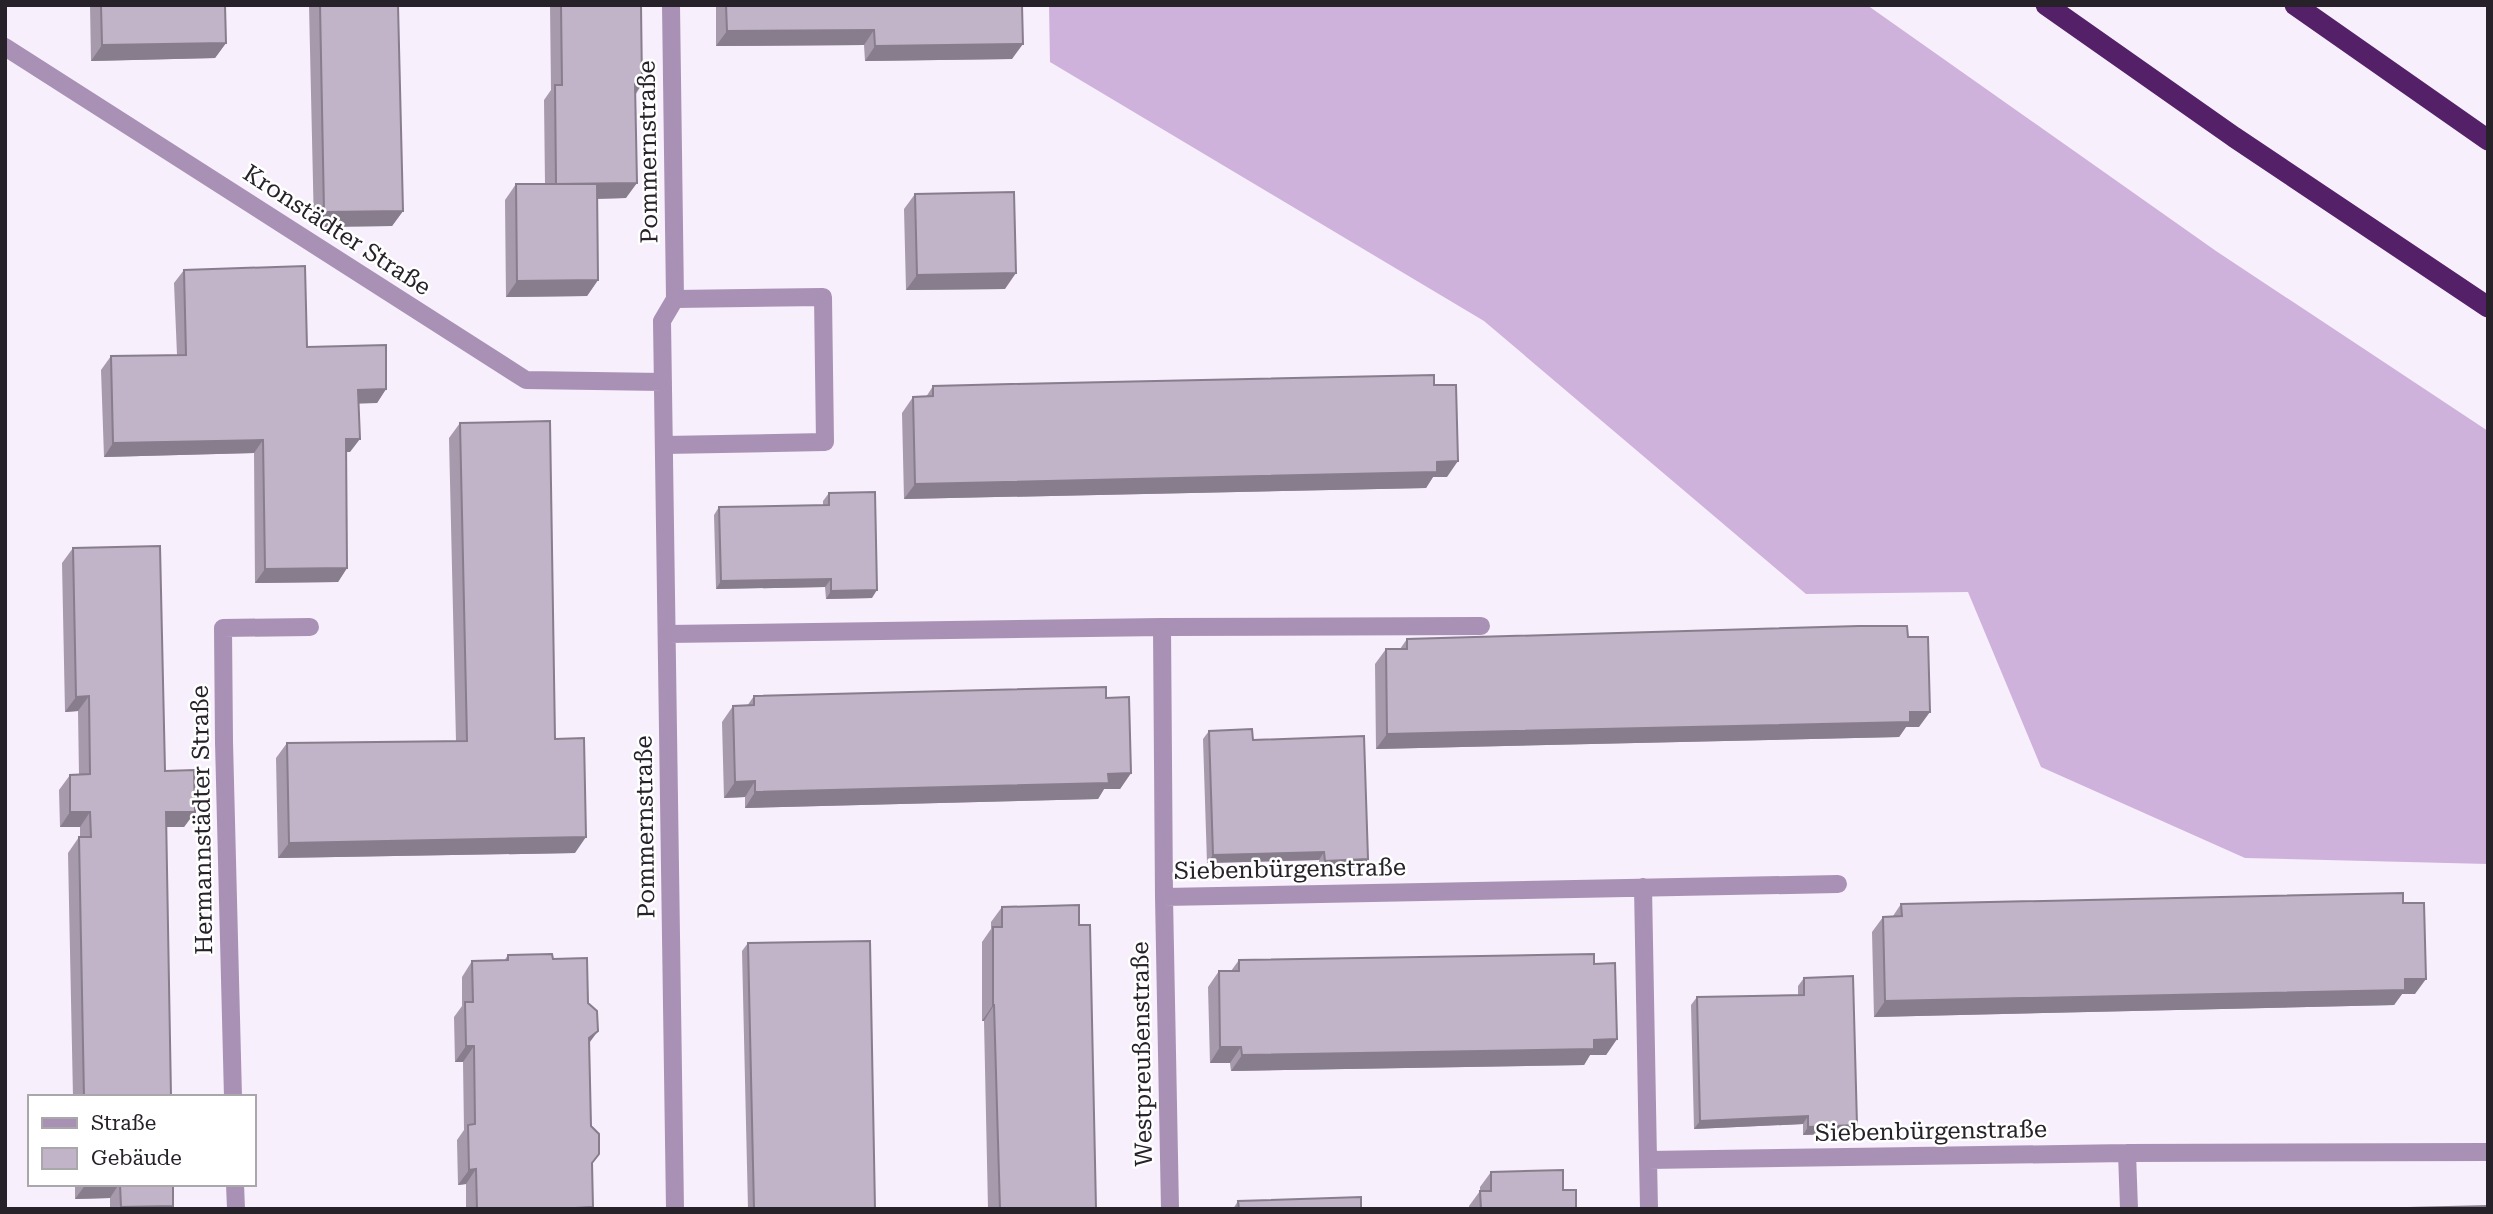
<svg xmlns="http://www.w3.org/2000/svg" width="2493" height="1214" font-family="'Roboto Serif',serif">
<rect width="100%" height="100%" fill="#f7effc"/>
<!-- forest -->
<path fill="#ceb2dc" d="M1049,5H1867L2216,251L2488,431V864L2245,858L2041,767L1968,592L1806,594L1484,321L1050,62Z"/>
<g fill="none" stroke-linecap="round" stroke-linejoin="round">
<!-- lane -->
<path stroke="#a891b4" stroke-width="18" d="M664,445L825,442L823,297L675,299
M224,742L223,628L310,627"/>
<!-- street -->
<path stroke="#a891b4" stroke-width="18" d="M671,5L675,299L662,321L675,1209
M5,47L526,380L663,382
M1162,627L1481,626
M667,634L1162,627L1164,897L1170,1209
M224,742L233,1097
M1643,887L1648,1160L2127,1153L2488,1152
M1164,897L1838,884
M2127,1153L2129,1209
M1648,1160L1649,1209
M235,1184L236,1209"/>
<!-- highway -->
<path stroke="#542169" stroke-width="21" d="M2046,5L2234,137L2488,307
M2295,5L2488,140"/>
</g>
<!-- wall -->
<path fill="#a69aac" d="M90,5H225L226,43L215,58L91,61Z
M309,5H398L403,211L392,226L314,227Z
M550,5H641L642,84L636,94L626,198L597,199L598,280L587,296L506,297L505,200L516,184H545L544,100L551,90Z
M716,5H1022L1012,59L865,61L864,45L716,46Z
M915,194L1005,289L906,290L904,209Z
M184,270L307,347L386,389L377,403H358L350,452H346L347,568L338,582L255,583L254,453L104,457L101,370L111,356L177,355L174,283Z
M1434,385L1447,477H1433L1426,488L904,499L902,413L913,397H926L933,386Z
M460,423L555,739L575,853L278,858L276,758L287,743L456,741L449,438Z
M829,493L872,598L826,599L825,587L716,589L714,515L719,507L823,505V501Z
M73,548L165,771L195,812L184,827H166L171,1097H73L68,853L79,837H80V827H60L59,790L70,775H79L78,711L65,712L62,563Z
M1908,637L1919,727H1906L1899,737L1376,749L1375,664L1386,649H1400L1407,639Z
M754,696L1106,698L1131,773L1120,789H1104L1098,799L745,808V797L724,798L722,722L733,706H747Z
M1209,731L1253,740L1368,859L1362,867L1319,869V860L1207,863L1203,739Z
M2403,903L2415,994H2402L2394,1005L1874,1017L1872,932L1883,917L1893,916L1901,904Z
M1002,907L1079,925L1096,1209H988L984,1021H982V942L991,929V922Z
M748,943L875,1209H748L742,951Z
M508,955L553,959L589,1043L592,1209H466V1184L458,1185L457,1140L464,1130L463,1062H455L454,1017L462,1006V977L472,961H504Z
M1239,960L1594,964L1617,1039L1606,1055H1590L1584,1065L1231,1071L1230,1063H1210L1208,987L1219,971H1231Z
M1804,978L1857,1125L1852,1133L1803,1135V1124L1694,1129L1691,1005L1697,997L1798,995V986Z
M1491,1172L1563,1190L1576,1209H1469V1206L1480,1191V1187Z
M75,1184H173V1206L171,1209H110V1198L75,1199Z
M1238,1201L1361,1209H1233Z"/>
<!-- shaded-wall -->
<path fill="#877d8c" d="M874,30L864,45L716,46L727,31Z
M226,43L215,58L91,61L102,45Z
M1023,44L1012,59L865,61L875,46Z
M635,84H642L631,99Z
M637,183L626,198L546,200L556,184Z
M403,211L392,226L314,227L324,212Z
M1016,273L1005,289L906,290L917,275Z
M598,280L587,296L506,297L517,281Z
M386,389L377,403L348,404L358,390Z
M346,439H360L350,452H337Z
M263,440L254,453L104,457L113,443Z
M1458,461L1447,477H1433L1426,488L904,499L915,484Z
M347,568L338,582L255,583L265,569Z
M831,579L825,587L716,589L721,581Z
M877,590L872,598L826,599L831,591Z
M89,696L78,711L65,712L76,697Z
M1910,712H1930L1919,727H1906L1899,737L1376,749L1387,734Z
M1131,773L1120,789H1104L1098,799L745,808L755,792Z
M755,781L745,797L724,798L735,782Z
M70,812H90L80,827H60Z
M166,812H195L184,827H156Z
M586,837L575,853L278,858L289,843Z
M1324,852L1319,860L1207,863L1213,855Z
M1368,859L1362,867L1319,869L1325,861Z
M2405,979H2426L2415,994H2402L2394,1005L1874,1017L1885,1001Z
M993,1005H994L984,1021H982Z
M598,1031L587,1046L589,1038Z
M1617,1039L1606,1055H1590L1584,1065L1231,1071L1242,1055Z
M466,1046H474L463,1062H455Z
M1220,1047H1241L1230,1063H1210Z
M1808,1116L1803,1124L1694,1129L1700,1121Z
M1857,1125L1852,1133L1803,1135L1808,1127Z
M476,1169L466,1184L458,1185L469,1170Z
M86,1184H119L110,1198L75,1199Z
M173,1206L171,1209H119L121,1207Z
M593,1207L592,1209H558V1208Z"/>
<!-- building -->
<path fill="#c1b3c8" stroke="#877d8c" stroke-width="2" d="M101,5H225L226,43L102,45Z
M320,5H398L403,211L324,212Z
M561,5H641L642,84H635L637,183L556,184L555,85H562Z
M726,5H1022L1023,44L875,46L874,30L727,31Z
M516,184H597L598,280L517,281Z
M1014,192L1016,273L917,275L915,194Z
M305,266L307,347L386,345V389L358,390L360,439H346L347,568L265,569L263,440L113,443L111,356L186,355L184,270Z
M1434,375V385H1456L1458,461L1437,462V472L915,484L913,397L933,396V386L1011,384Z
M550,421L555,739L584,738L586,837L289,843L287,743L467,741L460,423Z
M875,492L877,590L831,591V579L721,581L719,507L829,505V493Z
M160,546L165,771L194,770L195,812H166L171,1097H84L79,837H91L90,812H70V775L90,774L89,696L76,697L73,548Z
M1859,626H1907L1908,637H1928L1930,712H1910V722L1387,734L1386,649H1407V639Z
M1106,687V698L1129,697L1131,773L1108,774L1109,783L755,792V781L735,782L733,706L754,705V696Z
M1252,729L1253,740L1364,736L1368,859L1325,861L1324,852L1213,855L1209,731Z
M2403,893V903H2424L2426,979H2405V990L1885,1001L1883,917L1902,916L1901,904Z
M1079,905V925H1090L1096,1209H1000L994,1005H993V927H1002V907Z
M870,941L875,1209H754L748,943Z
M552,954L553,959L587,958L588,1003L597,1011L598,1031L589,1038L591,1126L599,1134V1154L592,1163L593,1207L558,1209H477L476,1169L469,1170L468,1125L475,1124L474,1046H466L465,1002H473L472,961L508,960V955Z
M1594,954V964L1615,963L1617,1039L1594,1040V1049L1242,1055L1241,1047H1220L1219,971H1239V960Z
M1853,976L1857,1125L1808,1127V1116L1700,1121L1697,997L1804,995V978Z
M1563,1170V1190H1576V1209H1481L1480,1191H1491V1172Z
M120,1184H173V1206L121,1207Z
M1361,1197V1209H1239L1238,1201Z
M2488,1206V1209H2367Z"/>
<g text-anchor="middle" stroke-width="5" stroke-linejoin="round" paint-order="stroke">
<!-- street labels -->
<g font-size="24" fill="#27222a" stroke="#fff">
<text transform="translate(648 152) rotate(-91)" y="8">Pommernstraße</text>
<text transform="translate(337 230) rotate(33)" y="8">Kronstädter Straße</text>
<text transform="translate(202 820) rotate(-91)" y="8">Hermannstädter Straße</text>
<text transform="translate(645 827) rotate(-91)" y="8">Pommernstraße</text>
<text transform="translate(1290 869) rotate(-1)" y="8">Siebenbürgenstraße</text>
<text transform="translate(1142 1054) rotate(-91)" y="8">Westpreußenstraße</text>
<text transform="translate(1931 1131) rotate(-1)" y="8">Siebenbürgenstraße</text>
</g>
</g>
<!-- border -->
<rect width="2493" height="1214" fill="none" stroke="#27222a" stroke-width="14"/>
<!-- legend -->
<rect x="28" y="1095" width="228" height="91" fill="#ffffff" stroke="#a9a7aa" stroke-width="2"/>
<rect x="42" y="1118" width="35" height="10" fill="#a891b4" stroke="#a9a7aa" stroke-width="2"/>
<text x="91" y="1130" font-size="21" fill="#27222a">Straße</text>
<rect x="42" y="1148" width="35" height="21" fill="#c1b3c8" stroke="#a9a7aa" stroke-width="2"/>
<text x="91" y="1165" font-size="21" fill="#27222a">Gebäude</text>
</svg>
